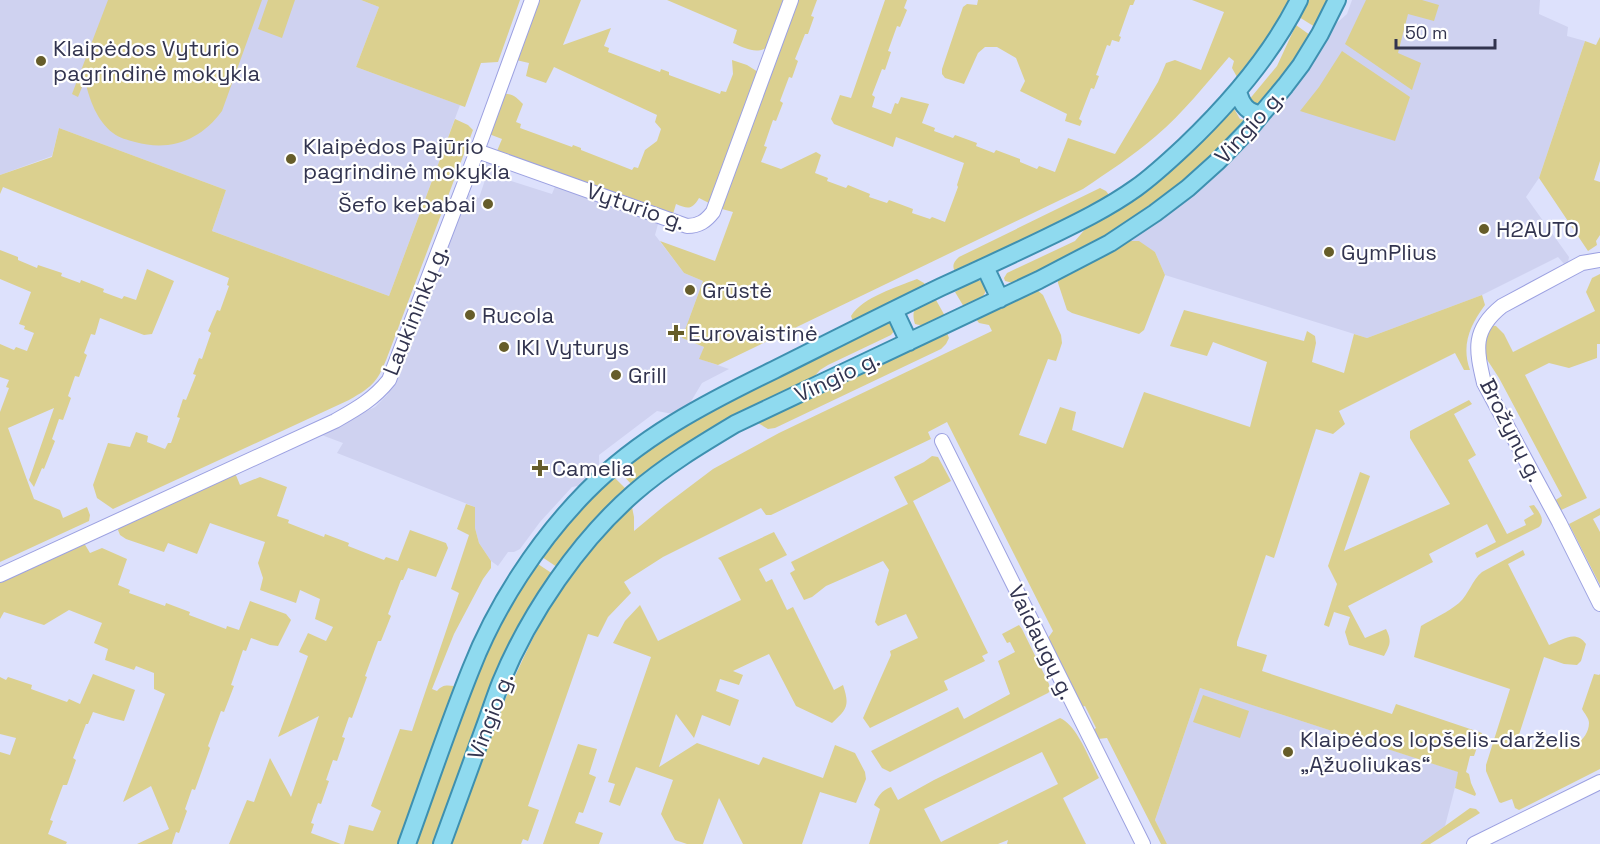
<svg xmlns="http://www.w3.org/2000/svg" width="1600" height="844" font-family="'Space Grotesk',sans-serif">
<rect width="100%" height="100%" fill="#dde1fc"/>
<!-- built -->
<path fill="#cfd2f0" d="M0,0H361L379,7L356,67L460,105L389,296L212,231L226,190L59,128L52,156L0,175Z
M1352,0H1540L1539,14L1568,27L1567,36L1585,41L1539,178L1526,197L1569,257L1568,262L1565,265L1558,257L1482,295L1367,338L1165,275L1155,252L1129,241L1209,180L1262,125L1330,29L1347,14Z
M482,161H488L503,165L502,178L552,194L556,184L658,224L655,235L684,273L703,281L682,338L704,347L700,359L729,369L702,383L690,403L673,414L657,411L599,455V471L583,485L572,487L540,522L520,549L514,552H508L498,566L491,561L479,543L475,528V507L337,453L343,443L319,434L375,407L387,395L398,379L424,304L466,193L479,198L487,174L476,165Z
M1200,688L1459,772L1445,826L1420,844H1167L1155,820Z"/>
<!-- green -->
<path fill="#dbd08f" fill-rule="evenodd" d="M108,0H262L222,111C201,140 170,152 135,142C128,140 119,138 113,133C97,121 89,99 85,80L78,97L72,94Z
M268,0H295L282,38L258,29Z
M361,0H520L498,62L481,63L465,107L356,67L379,7Z
M538,0H581L563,45L611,28L604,46L609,48L608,52L660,72L661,69L669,72V75L720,94L721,91L726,92L733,74L732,60L747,65L758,72L709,203L699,198C692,210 688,209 676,204L673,214L497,151L502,139L489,134L503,94C513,93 517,98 523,104L516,122L521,124L520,128L572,147L573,145L581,148V150L632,170L634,167L638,168L645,150L657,141L661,129L655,122L657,115L554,67L546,83L526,76L529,63L516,60Z
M667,0H784L766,48C755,54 745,48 733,43L737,30Z
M796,0H817L811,16L814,17L808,34H805L795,59L798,61L792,78L789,77L780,101L783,103L776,121L773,120L764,146L767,147L761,162L781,169L816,152L821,155L815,173L828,178L827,181L846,188L848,185L870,194L869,197L887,203L889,200L913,209L912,213L930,219L932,217L945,222L958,187L957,185L964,163L896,137L893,147L834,124L831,119L840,95L851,98L885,0H907L904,8L907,10L900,27L897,26L888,51L891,52L885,70L882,69L872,95L875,97L872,107L891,114L895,103L898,104L901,97L929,104L922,123L935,128L934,131L953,138L955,135L977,143L976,146L994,153L996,150L1020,159V162L1037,169L1039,166L1055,172L1068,138L1115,154L1158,82L1166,63L1175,60L1201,70L1224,12L1192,0H1291L1276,25L1237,77L1232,68L1234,61L1229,57C1205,85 1183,113 1156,136C1133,156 1108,172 1083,189L718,365L699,359L704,347L682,338L703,281L684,273L660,241L715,261L733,212L722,209Z
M978,0H1135L1133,5H1130L1119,36L1121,37L1119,42L1112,40L1110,46L1107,45L1096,75L1099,76L1094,89L1091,88L1079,119L1082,121L1080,126L1065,121L1067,114L1020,91L1025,81L1016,58L997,47H985L978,53L964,84L945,78L942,74V69L963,7L967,4L977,5Z
M1309,0H1330L1315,27L1299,17Z
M1366,0H1422L1439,5L1434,21L1408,14L1398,53L1421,63L1412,90L1345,44Z
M1296,25L1310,35L1285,74L1258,107L1248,101L1277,66Z
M1600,37V161L1594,180L1600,182V235L1596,241L1597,245L1588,251L1539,178L1585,41L1596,45Z
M1342,51L1410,97L1395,141L1300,111L1319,87Z
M1233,107L1240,119L1248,121L1172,195L1093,244L1013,283L1005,281L1004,278L1007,273L1075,241L1087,227Z
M455,119L468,125L473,130L388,355C378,381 374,386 349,400L113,509L97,498L93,485L108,443L130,447L136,432L148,436L147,442L165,449L168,443H171L180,418L177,417L183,399L186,400L196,375L193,374L199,358L202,359L211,333L208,331L217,310L220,311L229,286L227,285L229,278L3,187L0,194V175L52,157L59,128L226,190L212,231L389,296Z
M1100,188L1106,191L1109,195L1072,216L955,272C952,265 953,263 959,257Z
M1129,241H1139L1155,252L1165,275L1144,330L1139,334L1072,313L1067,310L1058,283V278Z
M0,250L18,257V260L37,268L38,265L62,273L61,276L80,283L81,280L104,289L103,292L122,299L124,296L136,300L147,269L174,281L152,334L144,335L100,318L95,335L91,334L84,353L87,355L79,377L75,376L68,396L71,398L63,420L59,419L52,439L55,441L44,469L42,468L34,487L29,480L54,408L8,428L34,499L60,510L63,518L87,507L90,515L89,521L0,562V412L9,388L6,387L9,380L0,377V344L14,350L16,347L27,351L34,333L24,329L25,326L19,324L31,292L0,279Z
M1600,274V344H1597V358L1569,368L1549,363L1525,375L1587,498L1559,511L1554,501L1562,496L1499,378L1486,358L1484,343L1488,325L1496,326L1504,334L1513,352L1595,311L1586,292L1592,278Z
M917,279L924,283L926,286L853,322L851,316C863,297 897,287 917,279Z
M975,280L982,281C993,296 975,302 964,307L955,292Z
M1036,289L1043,295L1061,335L1062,343L1056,361L1048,359L1019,435L1046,444L1060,407L1076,412L1072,430L1123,448L1144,392L1250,427L1267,362L1213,342L1207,356L1170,346L1184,310L1304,341L1307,331L1315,336L1316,343L1312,362L1344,373L1354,334L1367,338L1482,295L1485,305C1470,325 1461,345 1470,370H1464L1455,353L1339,411L1345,424L1333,434L1316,429L1274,558L1266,555L1237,642V646L1267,655L1262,671L1392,714L1396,704L1482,733L1474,756H1470L1466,772L1469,774L1471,783L1476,794L1475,796L1455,788L1458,772L1200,688L1155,820L1167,844H1161L1107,738L1098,739L1093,730L1096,728L1085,706L1082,707L1048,638L1053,631L947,422L928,432L931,439L771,515H766L761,508L663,557L624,582L631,593L608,617L598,637L588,634L528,806L539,810L528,841L523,839L521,844H451C482,759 510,673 557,595C577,562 605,534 632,507L634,517V531L664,506L713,469L779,433L992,331L989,325L979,323L976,319Z
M936,300L945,316C935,320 925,328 915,324C909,305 922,305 936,300Z
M885,323H891L893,326L894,331L891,335L828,365L820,370L812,379L713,428L632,485L620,472L645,451L714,406Z
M947,333L949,338L946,344L941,349L775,428L768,429L758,423Z
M1469,400L1472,404L1454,414L1476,455L1468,460L1507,534L1526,525L1524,520L1534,514L1529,506L1534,505C1539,512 1546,520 1539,527L1477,558L1475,553L1496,542L1487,524L1429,554L1433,562L1348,606L1365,638L1386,629C1392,641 1390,645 1384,656L1349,645L1345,632L1350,617L1334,612L1329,627L1324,625L1337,584L1328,566L1360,472L1370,476L1344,551L1450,504L1410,438V431Z
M932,456L938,457L951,481L913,501L988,653L982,656L985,661L944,681L948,690L870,728L863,718L891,655L890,651L918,638L906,614L878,626L875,622L889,570L883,561L826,586L812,597L804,600L790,573L795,570L791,562L908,504L894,477L924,462Z
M235,473L240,485L260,477L287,487L277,516L289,520L288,523L324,537L325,534L349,543L348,546L384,560L386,557L398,561L410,530L446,543L448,548L436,577L408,568L403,580H401L388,614L391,616L381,641H378L365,676L367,677L352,718L349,717L342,737L345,738L337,761L333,760L326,780L329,781L321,804L318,803L311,823L314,824L311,833L341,844H229L247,800L254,802L270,758L291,797L319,716L278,737L308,656L299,652L308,633L326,641L333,627L315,619L320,599L300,590L296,603L260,590L263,578L258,563L265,542L210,523L197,554L168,543L164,552L126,539L120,535L118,530L121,526Z
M614,477L627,490C601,512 575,538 557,567L542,557C565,527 587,502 614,477Z
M466,504L475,507V528L479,543L491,561V568L483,579L454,634L432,689L437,691C442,685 446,685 454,686L397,844H344L349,825L373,831L381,811L371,806L400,729L412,731L459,593L451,589L469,535L457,529Z
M1600,508V515L1593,519L1600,532V585L1569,524Z
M774,532L787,555L759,569L766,582L772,579L787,610L793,607L834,690L843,685C850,706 847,709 832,723L796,706L769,654L733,671L743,675L739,685L720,679L716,691L739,700L730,726L702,715L694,738L676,714L659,767L697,743L759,765L763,757L823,778L835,745L855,753L865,772L866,779L856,803L820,792L802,844H743L719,798L703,844H687L675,840L661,814L673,780L636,767L620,806L609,802L615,784L608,782L651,657L613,643L625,621L640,605L658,641L741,600L721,561L718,558Z
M84,543L90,553L102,548L127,559L118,585L130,590L129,593L165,606L166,603L190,612L189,615L226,629L227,626L239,630L250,601L286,614L291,620L278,646L270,645L251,638L246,651L243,650L231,685L234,686L224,712L221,711L208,746L210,748L195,790L192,789L185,809L187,811L179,833L176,832L172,844H137L169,829L151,786L123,802L165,694L154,689V673L136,666L134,670L105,660L108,649L94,643L102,623L69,610L44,625L4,612L0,619V581Z
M1523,550L1525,555L1508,564L1549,645C1562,640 1576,629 1586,644L1581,661L1577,665L1564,664L1544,657L1516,744L1535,750L1541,733L1576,744C1583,740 1589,732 1589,723C1589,718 1584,713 1582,709L1594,674L1599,675L1600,674V769L1519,810L1515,808L1512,799L1501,803L1499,802L1486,771V765L1510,689L1414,657L1421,626C1433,619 1448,612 1459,603C1469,594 1472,580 1482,572Z
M538,564L553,574L435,844H414L476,675L496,631L518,593Z
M1019,625L1022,629L1049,684L1050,691L1048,693L890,772L882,768L871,751L958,707L964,719L1010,694L998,661L1015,652L1010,642L1007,643L1002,634Z
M93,674L135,690L124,721L112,718L93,712L88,724H86L73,758L76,760L67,785H63L50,820L53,821L48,834L67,842L66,844H0V752L10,755L16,738L0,734V677L6,680L8,677L32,685L31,689L67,702L69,699L80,704Z
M1203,695L1249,711L1240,738L1193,722Z
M1060,718C1078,726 1090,761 1099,778L1063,798L1086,844H1007L1008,840L998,844H869L880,809L874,805C878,796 881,791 891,787L898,800L934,780ZM1042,752L1058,784L941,842L924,809Z
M578,744L597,749L589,774L596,777L583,813L579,812L575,823L603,833L599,844H543Z
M1470,808L1476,809L1480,813L1430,844H1420Z"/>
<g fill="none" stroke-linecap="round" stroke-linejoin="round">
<!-- minor casing -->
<g stroke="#9ca1e1" stroke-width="16">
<path id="minor" d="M477,151L687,226C699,226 706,221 713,212L791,0
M1600,260L1582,263L1502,306C1472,330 1476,349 1484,383L1559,522L1600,604
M942,441L1143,844
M0,575L335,421C356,409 373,400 389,380L477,151L532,0
M1474,844L1600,782"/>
</g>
<!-- major casing -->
<g stroke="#3e90b0" stroke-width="20">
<path id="major" d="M1238,91C1241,104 1247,113 1261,114
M985,267L1000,299
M894,310L909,342
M407,844C428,786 448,726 471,669C496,605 538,541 586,492C640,437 706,403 774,370C830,342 885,314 941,287C976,271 1011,255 1046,238C1077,223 1108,208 1136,188C1153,176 1169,161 1185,146C1230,103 1271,56 1299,0
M442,844C456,806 470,767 484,729C490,713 495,697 501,682C529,614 579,541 634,493C665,466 700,445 735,424L1039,280L1110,243L1155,213L1188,188L1218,161L1249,129L1285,86L1301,65L1320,34L1337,0"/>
</g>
<!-- minor -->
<use href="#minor" stroke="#fff" stroke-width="14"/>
<!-- major -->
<use href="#major" stroke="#8fdaef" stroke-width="16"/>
</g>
<!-- markers -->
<g fill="#665d2a" stroke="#fff" stroke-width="2">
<circle cx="41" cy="61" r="6"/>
<circle cx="291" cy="159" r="6"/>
<circle cx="488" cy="204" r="6"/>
<circle cx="1484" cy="229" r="6"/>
<circle cx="1329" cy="252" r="6"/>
<circle cx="690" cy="290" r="6"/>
<circle cx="470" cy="315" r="6"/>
<path d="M673 324h6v6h6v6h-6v6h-6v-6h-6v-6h6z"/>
<circle cx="504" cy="347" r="6"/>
<circle cx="616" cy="375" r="6"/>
<path d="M537 459h6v6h6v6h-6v6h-6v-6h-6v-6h6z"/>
<circle cx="1288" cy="752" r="6"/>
</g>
<g text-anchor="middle" stroke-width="4.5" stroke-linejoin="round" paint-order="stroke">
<!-- poi labels -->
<g font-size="22" fill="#32344f" stroke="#fff" text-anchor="start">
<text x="53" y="56">Klaipėdos Vyturio<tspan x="53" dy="25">pagrindinė mokykla</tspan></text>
<text x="303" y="154">Klaipėdos Pajūrio<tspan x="303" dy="25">pagrindinė mokykla</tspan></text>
<text x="476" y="212" text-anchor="end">Šefo kebabai</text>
<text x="1496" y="237">H2AUTO</text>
<text x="1341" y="260">GymPlius</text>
<text x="702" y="298">Grūstė</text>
<text x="482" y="323">Rucola</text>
<text x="688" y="341">Eurovaistinė</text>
<text x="516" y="355">IKI Vyturys</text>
<text x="628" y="383">Grill</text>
<text x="552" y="476">Camelia</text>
<text x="1300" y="747">Klaipėdos lopšelis-darželis<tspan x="1300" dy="25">„Ąžuoliukas“</tspan></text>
</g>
<!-- street labels -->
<g font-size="22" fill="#32344f" stroke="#fff">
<text transform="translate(1249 126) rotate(-48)" y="8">Vingio g.</text>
<text transform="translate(636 206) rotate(19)" y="8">Vyturio g.</text>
<text transform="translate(415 310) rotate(-68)" y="8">Laukininkų g.</text>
<text transform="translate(837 376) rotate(-25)" y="8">Vingio g.</text>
<text transform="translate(1512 430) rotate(63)" y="8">Brožynų g.</text>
<text transform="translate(1042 642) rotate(64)" y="8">Vaidaugų g.</text>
<text transform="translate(490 716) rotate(-69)" y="8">Vingio g.</text>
</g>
</g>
<!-- scale -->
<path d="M1396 39v9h99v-9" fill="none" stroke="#32344f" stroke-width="3"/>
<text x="1405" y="39" font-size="18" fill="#32344f" stroke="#ffffff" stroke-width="4.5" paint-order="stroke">50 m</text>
</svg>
